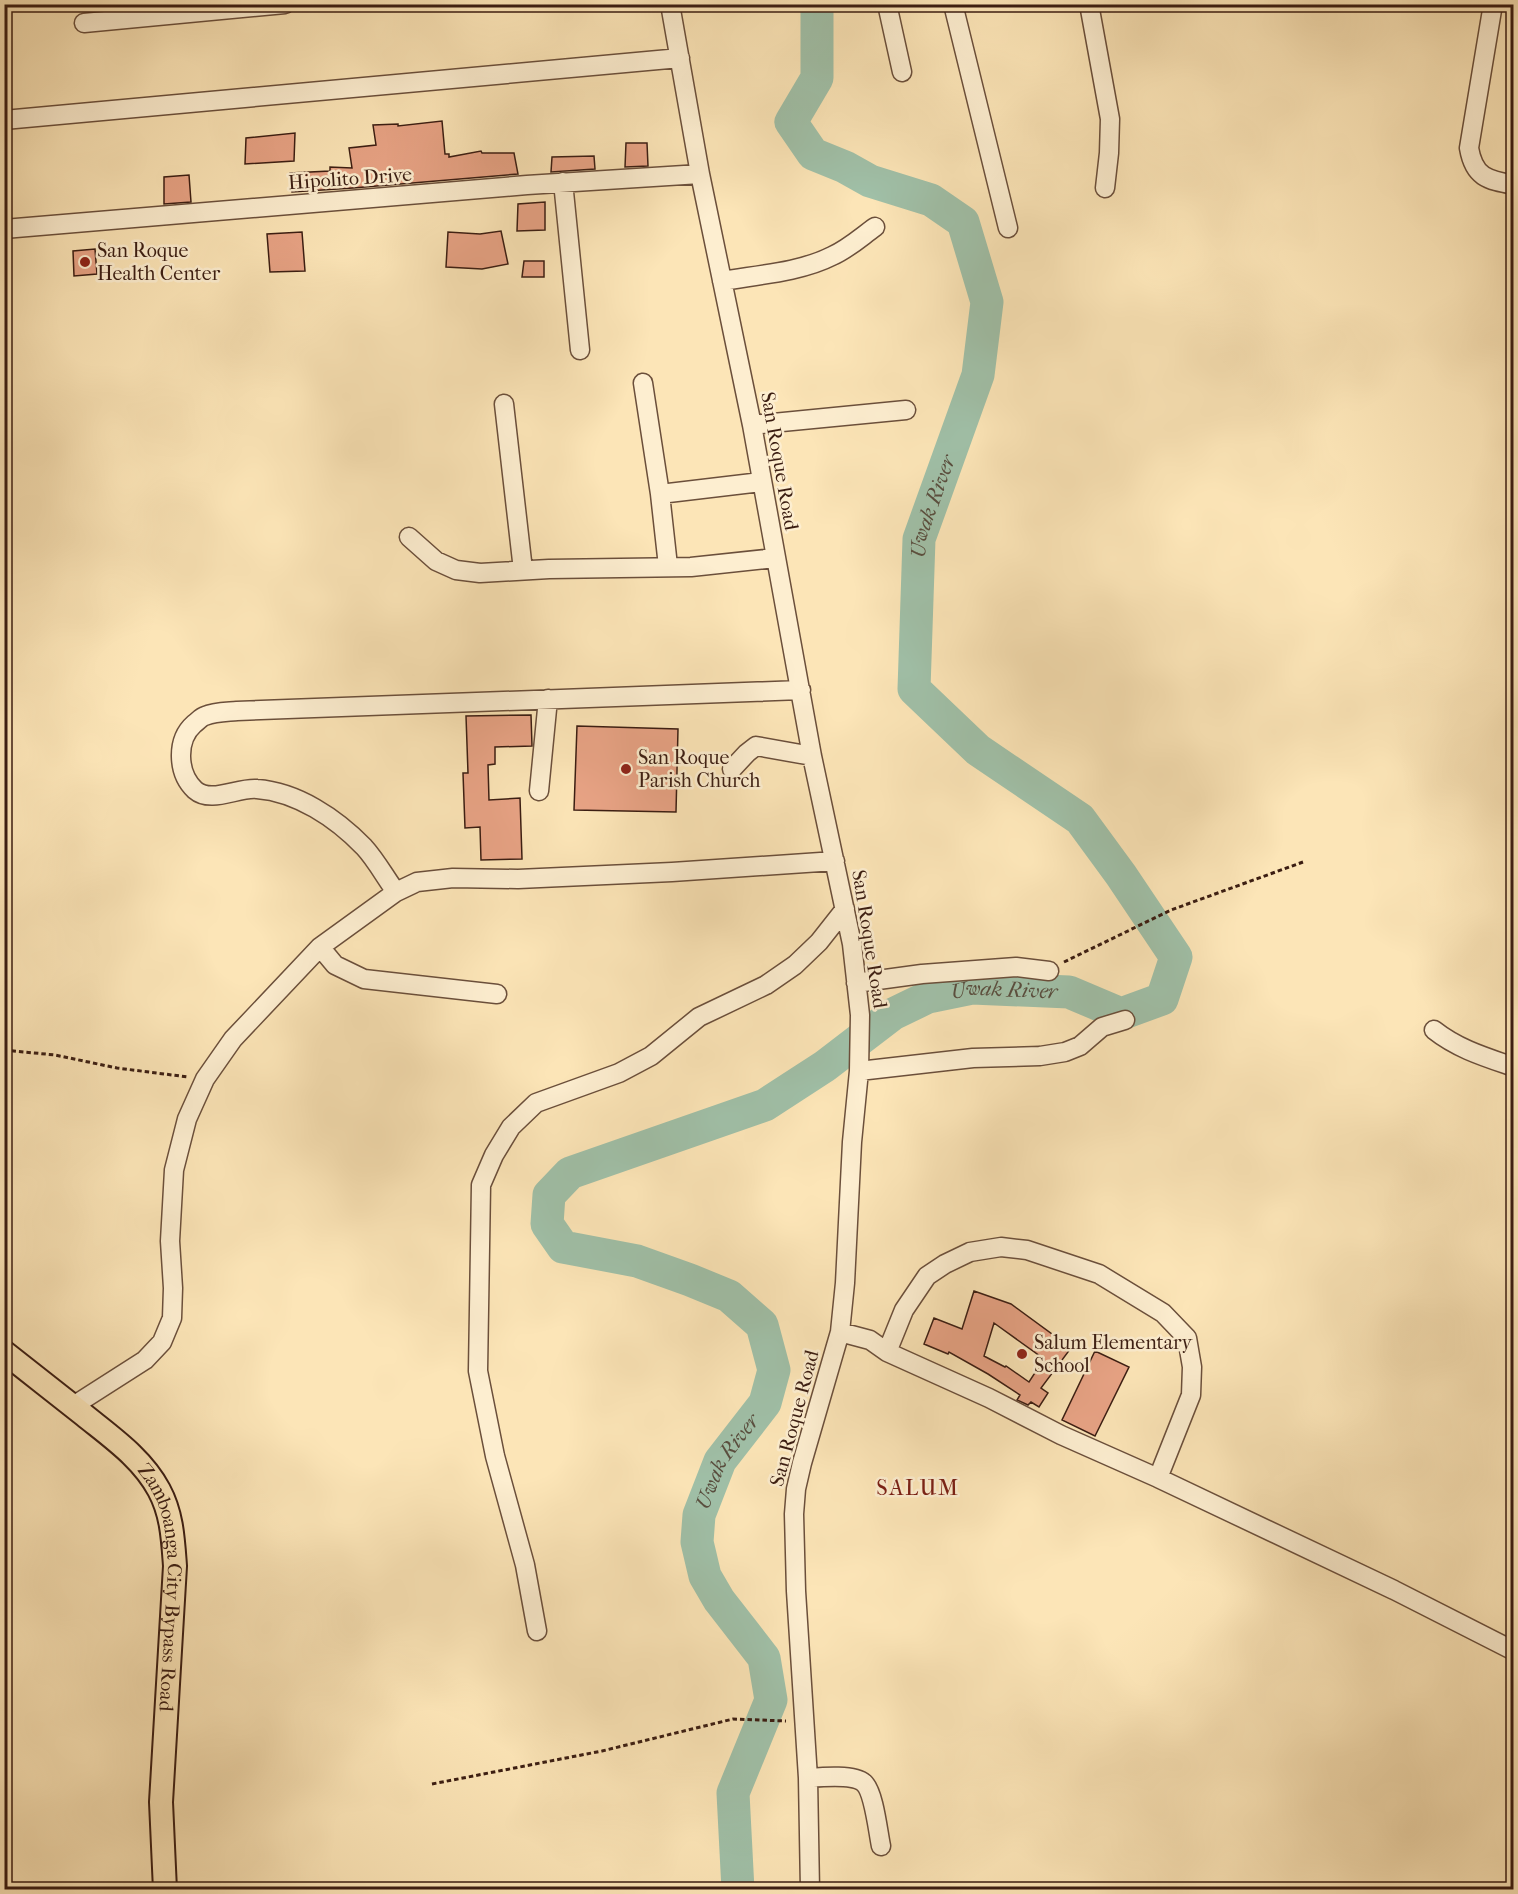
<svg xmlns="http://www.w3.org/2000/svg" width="1518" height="1894" font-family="'IM FELL French Canon',serif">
<rect width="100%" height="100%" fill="#fce5b7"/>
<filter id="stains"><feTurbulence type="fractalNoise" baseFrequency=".00333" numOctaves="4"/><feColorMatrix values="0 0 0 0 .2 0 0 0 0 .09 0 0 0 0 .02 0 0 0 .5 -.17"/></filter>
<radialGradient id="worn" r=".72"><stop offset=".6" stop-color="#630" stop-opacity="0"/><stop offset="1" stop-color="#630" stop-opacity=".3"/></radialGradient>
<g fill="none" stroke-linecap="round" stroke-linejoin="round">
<!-- river -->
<path stroke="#a0c0a8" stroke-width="33" id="s1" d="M738,1890L733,1793L771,1700L764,1658L719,1600L705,1576L697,1542L699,1515L720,1461L765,1403L774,1370L762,1325L729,1296L690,1280L637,1261L563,1247L547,1224L549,1195L570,1173L765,1105L825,1066L893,1014L928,997L972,988L1069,992L1121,1014L1162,999L1176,957L1121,875L1080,819L978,750L914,689L919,539L978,375L987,302L963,222L931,200L870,181L845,167L813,154L791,122L817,78V9L816,4"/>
</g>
<!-- building -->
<path fill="#e8a385" stroke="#3b1d12" stroke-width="1.5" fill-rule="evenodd" d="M442,121L445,154H449V157L481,151L482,153H514L518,174L353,188L292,192L290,173L330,171V167L352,168L349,148L376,145L373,125L398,124V126Z
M295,133L294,161L245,164L246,138Z
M626,143H647L648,166L625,167Z
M594,156L595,169L551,172L552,157Z
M189,175L191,202L164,204V177Z
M545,202V230L517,231L518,204Z
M501,231L508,264L482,269L446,267L448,232L480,234Z
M302,232L305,271L270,272L267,234Z
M95,249L97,274L74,276L73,251Z
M524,261H544V277H522Z
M531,715L532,746L495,747V764L488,765L489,800L520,798L522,859L481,860L480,827L465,828L463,773H468L466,716Z
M577,726L678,729L676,812L574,810Z
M974,1291L1011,1304L1071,1348L1041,1388L1048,1393L1039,1407L1031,1402L1028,1405L1017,1400L1020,1395L988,1374L949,1352L948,1354L924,1344L934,1318L962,1329ZM994,1323L1044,1359L1029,1382L1006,1366L1005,1367L984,1356Z
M1095,1351L1129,1367L1095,1436L1062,1420Z"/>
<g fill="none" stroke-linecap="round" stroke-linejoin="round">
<!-- minor casing -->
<g stroke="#6b4f3b" stroke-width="21">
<path id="minor" d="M670,4L700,174L752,425L812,756L852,944L860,1015L859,1071L852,1142L845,1283L840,1332L802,1463L796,1489L794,1514L796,1591L808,1778L810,1890
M887,4L902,72
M953,4L1008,228
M1089,4L1110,119L1109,153L1105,188
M1493,4L1469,148C1474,177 1487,180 1514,185
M84,23L285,4
M4,120L680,58
M563,182L580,350
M4,229L527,185L700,174
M722,281C757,275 801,272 832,256C848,249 861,237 875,227
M643,383L660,494L668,566
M504,404L523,570
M752,425L906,410
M660,494L761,482
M409,537L436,561L456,570L480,573L549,569L691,567L775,558
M732,769L747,753L756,746L812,756
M539,791L548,699
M396,892C385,877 376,860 364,847C336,818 297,792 257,789C238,787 211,804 195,790C177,773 176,740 194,724C197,722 201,717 205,716C214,712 227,712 237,711L801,690
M320,947L335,965L364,979L497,994
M856,983L922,974L1016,967L1049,971
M1434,1030C1458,1049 1485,1057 1514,1067
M859,1071L973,1058L1040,1056L1065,1052L1080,1046L1102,1027L1125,1020
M840,1332L870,1340L887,1352L989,1398L1061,1435L1158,1478L1394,1590L1514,1651
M887,1352L904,1310L927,1276L945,1264L970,1252L1001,1247L1027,1250L1099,1274L1163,1313L1187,1338L1192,1367L1191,1395L1158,1478
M73,1406L145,1360L162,1342L172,1318L173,1288L170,1241L174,1170L187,1119L205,1079L233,1039L320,947L396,892L417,882L453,878L518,879L672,872L835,861
M537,1631L525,1565L495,1456L478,1371L481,1185L494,1155L511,1127L536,1103L619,1073L651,1056L699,1017L766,985L795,965L819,942L845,909
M808,1778C821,1777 854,1774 864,1783C874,1792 878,1832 881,1846"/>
</g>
<!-- major casing -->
<g stroke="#3b1d12" stroke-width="26">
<g id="major">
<path id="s2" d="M4,1352C31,1373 57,1394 84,1415C111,1437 142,1458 159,1490C172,1514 173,1539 175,1566L161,1802L165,1890"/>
</g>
</g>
<!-- path -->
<path stroke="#3b1d12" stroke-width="3" stroke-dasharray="4.5 3" stroke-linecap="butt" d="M1064,962L1171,910L1303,862
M4,1050L55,1055L117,1068L188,1077
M432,1784L602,1751L733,1719L786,1721"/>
<!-- minor -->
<use href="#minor" stroke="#fdeed0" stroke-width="18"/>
<!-- major -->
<use href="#major" stroke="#fce5b7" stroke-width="22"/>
</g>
<!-- markers -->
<g fill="#8f2418" stroke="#fdeed0" stroke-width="2">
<circle cx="85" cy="262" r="6"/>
<circle cx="626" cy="769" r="6"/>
<circle cx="1022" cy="1354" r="6"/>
</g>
<g text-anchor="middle" stroke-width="5" stroke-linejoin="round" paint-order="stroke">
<!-- street labels -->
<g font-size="20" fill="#3b1d12" stroke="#fdeed0">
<text transform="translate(350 178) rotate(-4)" y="7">Hipolito Drive</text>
<text transform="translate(780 461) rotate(80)" y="7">San Roque Road</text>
<text transform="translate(870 939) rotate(81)" y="7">San Roque Road</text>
<text transform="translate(794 1418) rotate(-75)" y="7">San Roque Road</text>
<text dy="7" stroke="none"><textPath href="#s2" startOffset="306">Zamboanga City Bypass Road</textPath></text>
</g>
<!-- poi labels -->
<g font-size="20" fill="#3b1d12" stroke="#fdeed0" text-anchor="start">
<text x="97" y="257">San Roque<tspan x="97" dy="23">Health Center</tspan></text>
<text x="638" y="764">San Roque<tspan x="638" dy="23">Parish Church</tspan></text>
<text x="1034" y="1349">Salum Elementary<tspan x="1034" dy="23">School</tspan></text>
</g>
<!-- water labels -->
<g font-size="21" font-style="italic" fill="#594e3f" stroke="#fdeed0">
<text dy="7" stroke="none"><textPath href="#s1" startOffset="2174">Uwak River</textPath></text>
<text dy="7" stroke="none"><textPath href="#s1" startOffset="1400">Uwak River</textPath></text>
<text dy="7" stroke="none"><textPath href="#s1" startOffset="464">Uwak River</textPath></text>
</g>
<!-- quarter labels -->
<g font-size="22" letter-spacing="1.5" fill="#7a1f14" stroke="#fdeed0">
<text x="918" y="1495">SALUM</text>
</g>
</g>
<!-- margin -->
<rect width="1518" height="1894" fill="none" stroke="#fce5b7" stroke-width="24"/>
<rect x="6" y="6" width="1506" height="1882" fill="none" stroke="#3b1d12" stroke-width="3"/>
<rect x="12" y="12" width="1494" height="1870" fill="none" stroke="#3b1d12" stroke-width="1.5"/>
<rect width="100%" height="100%" filter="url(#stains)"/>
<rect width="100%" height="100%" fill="url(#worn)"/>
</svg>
